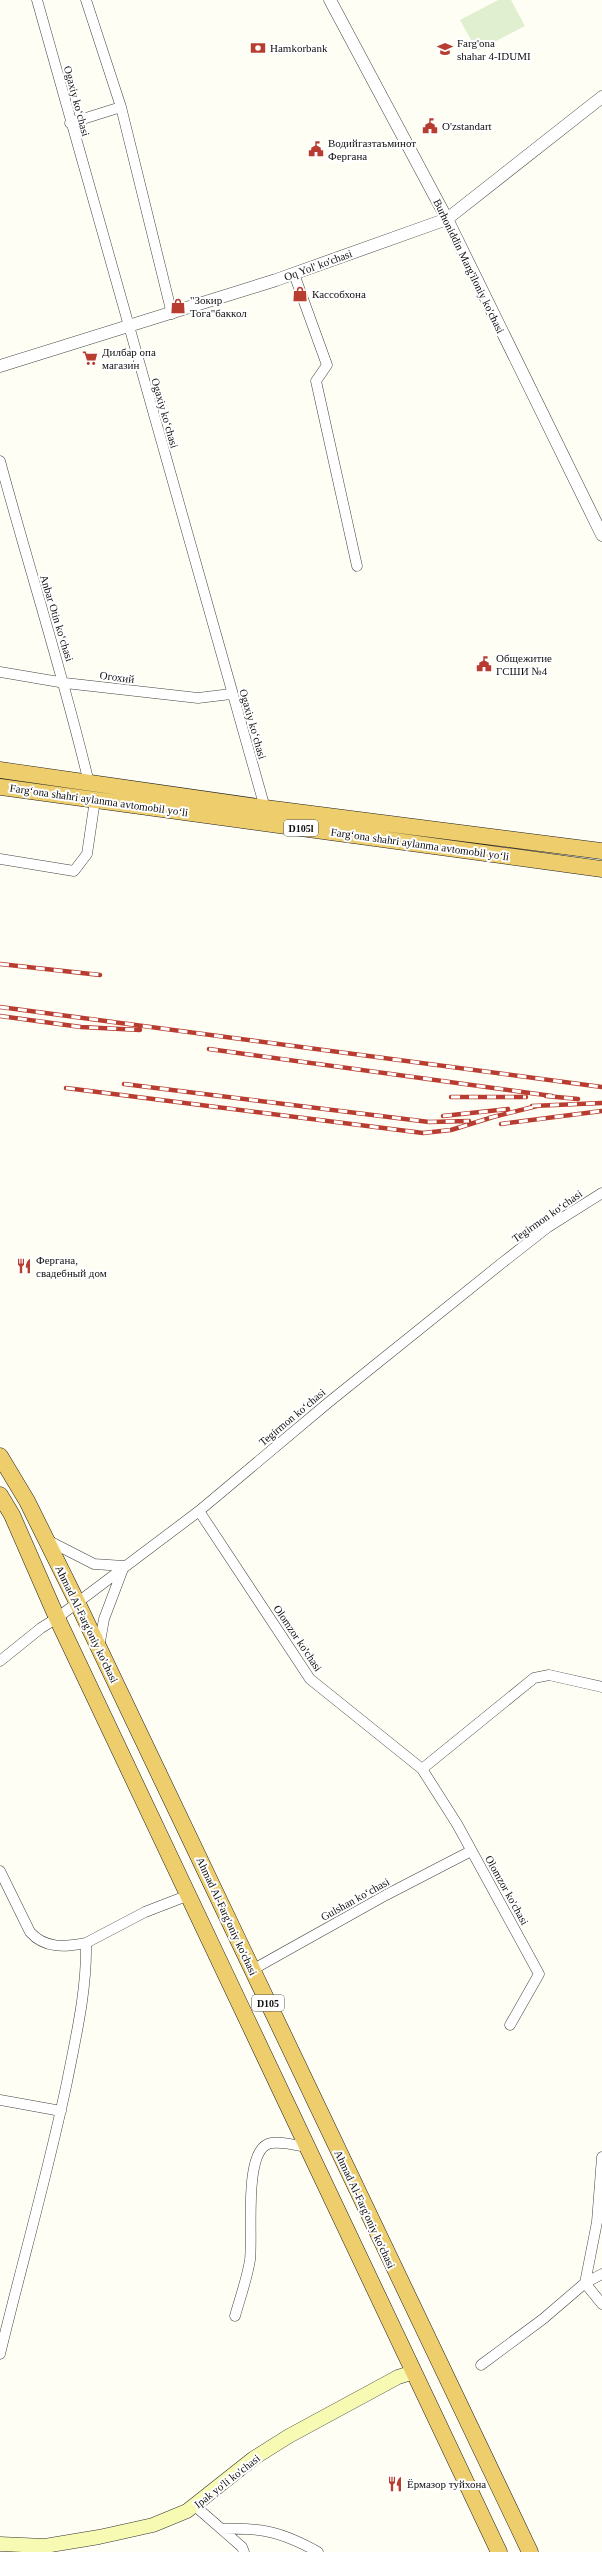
<svg xmlns="http://www.w3.org/2000/svg" width="602" height="2552" font-family="Georgia,serif">
<rect width="100%" height="100%" fill="#fefef4"/>
<!-- pitch -->
<path fill="#e0efd0" d="M498,0H511L525,26L477,51L460,20Z"/>
<g fill="none" stroke-linecap="round" stroke-linejoin="round">
<!-- minor casing -->
<g stroke="#434343" stroke-width="11">
<path id="minor" d="M37,0L265,808
M86,0L121,107L172,314
M70,123L121,107
M294,274L327,365L316,381L357,566
M0,461C29,568 63,674 89,783
M0,672L65,683L198,698L231,694
M0,859L74,871L87,854L95,800
M199,1511L310,1679L422,1769L457,1824L539,1974L510,2025
M47,1540L94,1564L124,1566L104,1619L99,1647
M0,1661L41,1628L57,1618L199,1511L329,1402L502,1263L548,1227L602,1193
M422,1769L534,1678L549,1675L602,1687
M0,1871L30,1932C45,1949 65,1947 86,1943
M252,1970L386,1895L471,1851
M0,2100L61,2111
M602,2274L585,2283L602,2304
M235,2316C240,2298 247,2279 250,2260C253,2236 244,2158 266,2145C276,2139 296,2146 308,2147
M0,2354C22,2263 48,2173 67,2082C76,2036 87,1990 86,1943L145,1912L189,1895
M481,2365L543,2319L585,2283L597,2222L602,2157
M195,2506L242,2547L244,2552
M223,2529C262,2527 284,2533 318,2552"/>
</g>
<!-- tertiary casing -->
<g stroke="#434343" stroke-width="13">
<path id="tertiary" d="M330,0L447,219L602,535
M0,366L276,280L447,219L602,97"/>
</g>
<!-- secondary casing -->
<g stroke="#323232" stroke-width="15">
<path id="secondary" d="M0,2544L45,2546L99,2537L153,2525L187,2511L254,2458L289,2436L398,2377L414,2372"/>
</g>
<!-- trunk casing -->
<g stroke="#212121" stroke-width="17">
<path id="trunk" d="M0,770L265,808L602,851
M0,787L602,869
M0,1456L27,1501L77,1602L530,2552
M0,1495L12,1515L57,1618L499,2552"/>
</g>
<!-- minor -->
<use href="#minor" stroke="#fff" stroke-width="10"/>
<!-- tertiary -->
<use href="#tertiary" stroke="#fff" stroke-width="12"/>
<!-- secondary -->
<use href="#secondary" stroke="#f7fab3" stroke-width="14"/>
<!-- trunk -->
<use href="#trunk" stroke="#eecd6c" stroke-width="16"/>
<!-- rail casing -->
<g stroke="#b83d30" stroke-width="4.5">
<path id="rail" d="M0,964L100,975
M0,1007L602,1087
M0,1016L81,1027L140,1030
M209,1049L552,1096
M124,1084L429,1122L469,1121
M66,1088L423,1133L451,1130L493,1117
M546,1096L578,1099
M451,1097H526
M532,1106L602,1103
M443,1116L508,1109
M489,1118L537,1106
M501,1124L602,1111"/>
</g>
<!-- rail -->
<use href="#rail" stroke="#fff" stroke-width="3" stroke-dasharray="9" stroke-linecap="butt"/>
</g>
<!-- icons -->
<defs>
<g id="bank-bare" transform="scale(1.2)"><path d="M-6-4H6V4H-6ZM0-2.3a2.3 2.3 0 1 0 0 4.6a2.3 2.3 0 1 0 0-4.6Z" fill="#b83d30" stroke="#fff" stroke-width="2.5" paint-order="stroke"/></g>
<g id="school-bare" transform="scale(1.2)"><path d="M0-5L7-2L0 1L-7-2ZM-4 1L0 2.5L4 1V4Q0 6-4 4Z" fill="#b83d30" stroke="#fff" stroke-width="2.5" paint-order="stroke"/></g>
<g id="civic-bare" transform="scale(1.2)"><path d="M-.6-6.5H3V-4.5H.6V-3L4-1V1h2V6H-6V1h2V-1L-.6-3ZM-1.2 2.5V6h2.4V2.5Z" fill="#b83d30" stroke="#fff" stroke-width="2.5" paint-order="stroke"/></g>
<g id="shop-bare" transform="scale(1.2)"><path d="M-5-2.5h2.3a2.7 3.5 0 0 1 5.4 0H5L5.5 6h-11ZM-1.5-2.5h3a1.5 2.3 0 0 0-3 0Z" fill="#b83d30" stroke="#fff" stroke-width="2.5" paint-order="stroke"/></g>
<g id="supermarket-bare" transform="scale(1.2)"><path d="M-6-5.5h2.5l.6 2H6L4.5 2H-2.5L-4.4-4H-6ZM-1.5 3.2a1.3 1.3 0 1 0 .1 0ZM3 3.2a1.3 1.3 0 1 0 .1 0Z" fill="#b83d30" stroke="#fff" stroke-width="2.5" paint-order="stroke"/></g>
<g id="restaurant-bare" transform="scale(1.2)"><path d="M-5-6h1v4h1v-4h1v4h1v-4h1v5L-1.5 .5V6h-2V.5L-5-1ZM5-6V6H3V1.5H1.5Q1.5-4 5-6Z" fill="#b83d30" stroke="#fff" stroke-width="2.5" paint-order="stroke"/></g>
</defs>
<g fill-rule="evenodd">
<use href="#bank-bare" x="258" y="48"/>
<use href="#school-bare" x="445" y="49"/>
<use href="#civic-bare" x="430" y="126"/>
<use href="#civic-bare" x="316" y="149"/>
<use href="#shop-bare" x="300" y="294"/>
<use href="#shop-bare" x="178" y="306"/>
<use href="#supermarket-bare" x="90" y="358"/>
<use href="#civic-bare" x="484" y="664"/>
<use href="#restaurant-bare" x="24" y="1266"/>
<use href="#restaurant-bare" x="395" y="2484"/>
</g>
<g text-anchor="middle" stroke-width="4" stroke-linejoin="round" paint-order="stroke">
<!-- shield labels -->
<g fill="#fff" stroke="#585858" stroke-width="1">
<rect x="284" y="820" width="34" height="16" rx="3"/>
<rect x="252" y="1995" width="32" height="16" rx="3"/>
</g>
<g font-size="10" font-weight="bold" fill="#101010">
<text x="301" y="832">D105l</text>
<text x="268" y="2007">D105</text>
</g>
<!-- poi labels -->
<g font-size="11" fill="#101010" stroke="#fff" text-anchor="start">
<text x="457" y="47">Farg'ona<tspan x="457" dy="13">shahar 4-IDUMI</tspan></text>
<text x="270" y="52">Hamkorbank</text>
<text x="442" y="130">O'zstandart</text>
<text x="328" y="147">Водийгазтаъминот<tspan x="328" dy="13">Фергана</tspan></text>
<text x="312" y="298">Кассобхона</text>
<text x="190" y="304">"Зокир<tspan x="190" dy="13">Тога"баккол</tspan></text>
<text x="102" y="356">Дилбар опа<tspan x="102" dy="13">магазин</tspan></text>
<text x="496" y="662">Общежитие<tspan x="496" dy="13">ГСШИ №4</tspan></text>
<text x="36" y="1264">Фергана,<tspan x="36" dy="13">свадебный дом</tspan></text>
<text x="407" y="2488">Ёрмазор туйхона</text>
</g>
<!-- street labels -->
<g font-size="11" fill="#101010" stroke="#fff">
<text transform="translate(77 101) rotate(75)" y="4">Ogaxiy koʻchasi</text>
<text transform="translate(318 265) rotate(-20)" y="4">Oq Yol' ko'chasi</text>
<text transform="translate(469 266) rotate(64)" y="4">Burhoniddin Marg'iloniy ko'chasi</text>
<text transform="translate(165 413) rotate(74)" y="4">Ogaxiy koʻchasi</text>
<text transform="translate(57 618) rotate(73)" y="4">Anbar Otin koʻchasi</text>
<text transform="translate(117 677) rotate(7)" y="4">Огохий</text>
<text transform="translate(253 724) rotate(74)" y="4">Ogaxiy koʻchasi</text>
<text transform="translate(99 800) rotate(8)" y="4">Fargʻona shahri aylanma avtomobil yoʻli</text>
<text transform="translate(420 844) rotate(8)" y="4">Fargʻona shahri aylanma avtomobil yoʻli</text>
<text transform="translate(547 1216) rotate(-35)" y="4">Tegirmon koʻchasi</text>
<text transform="translate(292 1417) rotate(-40)" y="4">Tegirmon koʻchasi</text>
<text transform="translate(87 1624) rotate(64)" y="4">Ahmad Al-Farg'oniy ko'chasi</text>
<text transform="translate(298 1638) rotate(56)" y="4">Olomzor ko'chasi</text>
<text transform="translate(507 1890) rotate(61)" y="4">Olomzor ko'chasi</text>
<text transform="translate(355 1899) rotate(-29)" y="4">Gulshan koʻchasi</text>
<text transform="translate(227 1916) rotate(65)" y="4">Ahmad Al-Farg'oniy ko'chasi</text>
<text transform="translate(365 2209) rotate(65)" y="4">Ahmad Al-Farg'oniy ko'chasi</text>
<text transform="translate(227 2481) rotate(-38)" y="4">Ipak yo'li ko'chasi</text>
</g>
</g>
</svg>
